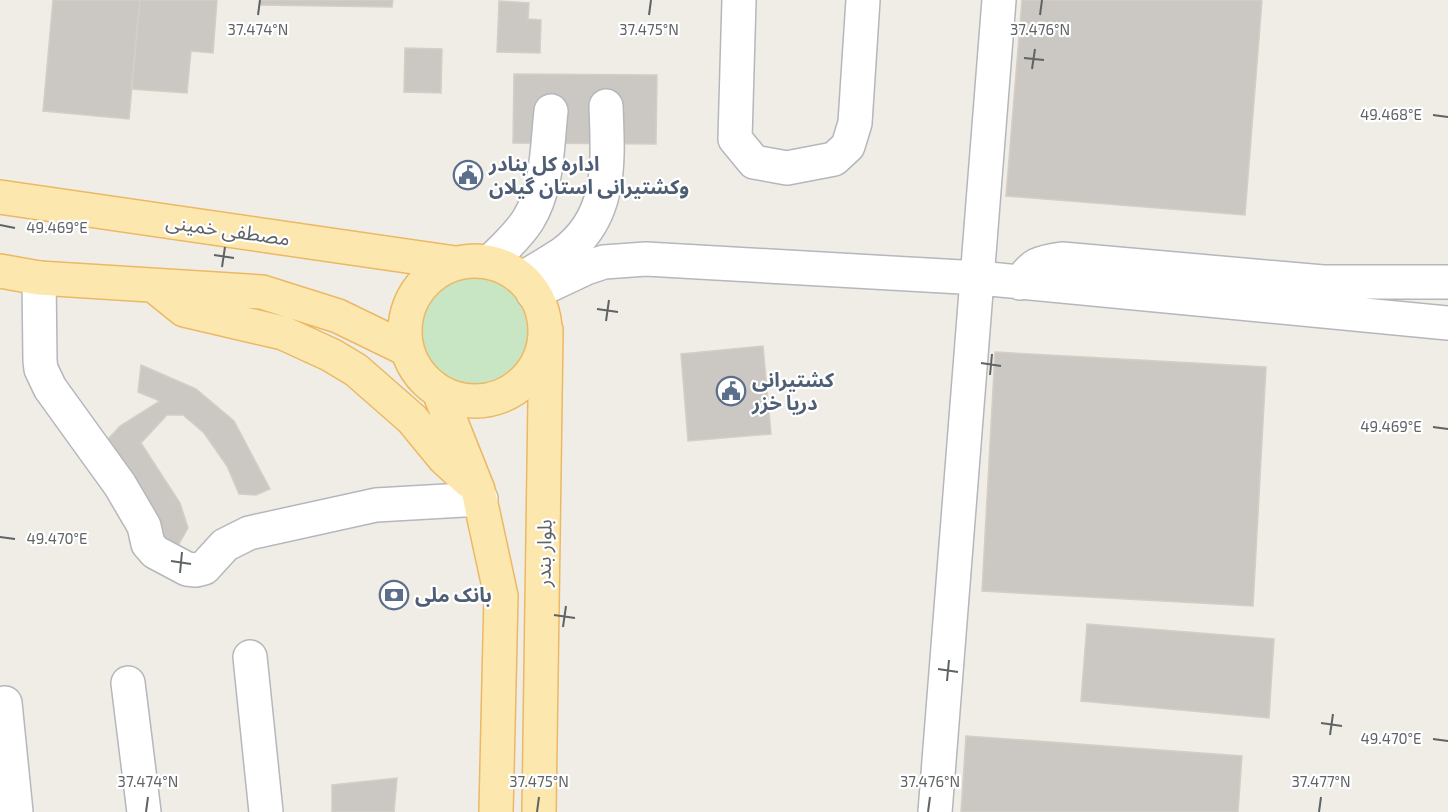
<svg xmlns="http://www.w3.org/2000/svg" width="1448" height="812" font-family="'Exo 2','Noto Sans Arabic',sans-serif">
<rect width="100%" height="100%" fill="#f0ede7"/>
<!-- green -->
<path fill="#c8e6c4" d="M415 332a60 60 0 1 1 120 0a60 60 0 1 1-120 0Z"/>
<!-- building -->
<path fill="#cbc8c4" stroke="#d4cec5" stroke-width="1.5" d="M53,0H140L129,119L43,111Z
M140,0H217L213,53L191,51L187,93L131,89Z
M260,0H393L392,7L260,5Z
M1022,0H1262L1245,215L1006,196Z
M499,1L529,3L528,19L541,20L540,53L497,52Z
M405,48L442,49L441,93L404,92Z
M514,74L657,75L656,144L513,143Z
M763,346L771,434L688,441L681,354Z
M995,352L1266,367L1253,606L982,591Z
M141,365L196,389L234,421L270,489L256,495L239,494L227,466L204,433L183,415H167L141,443L180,503L188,528L176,549L162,536L108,439L120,426L160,401L138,392Z
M1087,624L1274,639L1269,718L1081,701Z
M966,736L1242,756L1238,812H961Z
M397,778L394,812H332V785Z"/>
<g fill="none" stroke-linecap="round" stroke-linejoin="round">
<!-- minor casing -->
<g stroke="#b4b7bb" stroke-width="36">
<path id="minor" d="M739,0L735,139L754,162L787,168L834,159L848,146L855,123L863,0
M490,262C503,249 518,236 528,220C548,188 547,147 551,111
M526,276C538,269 550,262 562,254C613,218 608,161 606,106
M39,278L40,361L41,369L50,388L120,485L144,526L148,544L155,552L187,569L196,570L204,568L225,545L249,533L376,505L481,499
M1020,283C1032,264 1040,262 1062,259L1323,282H1448
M533,293L586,268L604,262L646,259L979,278L1448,323
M250,657L266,812
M128,683L144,812
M5,703L16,812
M935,812L999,0"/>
</g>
<!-- major casing -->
<g stroke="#ecb863" stroke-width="36">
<path id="major" d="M0,197L455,263
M405 331a70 70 0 1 1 140 0a70 70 0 1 1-140 0Z
M0,271L39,278L262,292L338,316L406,349
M153,285L184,310L283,333L331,355L356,370L412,419L444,458L469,481
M439,392L478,490L501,596L496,812
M539,812L546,330"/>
</g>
<!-- minor -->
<use href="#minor" stroke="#fff" stroke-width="33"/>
<!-- major -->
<use href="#major" stroke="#fce8af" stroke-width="33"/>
</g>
<!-- ticks -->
<path fill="none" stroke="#5e6366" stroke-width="2" d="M258,15L260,0M649,15L651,0M1040,15L1042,0M1024,58L1044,60M1032,69L1035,49M1433,115L1448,117M0,225L15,228M214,255L234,258M222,267L225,247M597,309L618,312M606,321L609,300M981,363L1001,366M990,375L992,354M1433,427L1448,429M0,537L15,539M171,561L191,564M180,573L182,552M554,615L575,618M563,627L566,606M938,669L958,672M947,681L949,660M1321,723L1342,726M1330,735L1333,714M1433,739L1448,741M146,812L148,797M537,812L539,797M928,812L930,797M1319,812L1321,797"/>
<!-- icons -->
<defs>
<g id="civic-ring" transform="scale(1.5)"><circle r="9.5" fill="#fff" stroke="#5c6f8a" stroke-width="1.5"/><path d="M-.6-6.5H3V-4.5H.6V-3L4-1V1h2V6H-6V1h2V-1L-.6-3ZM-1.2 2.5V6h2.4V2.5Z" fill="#5c6f8a"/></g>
<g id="bank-ring" transform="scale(1.5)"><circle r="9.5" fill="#fff" stroke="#5c6f8a" stroke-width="1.5"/><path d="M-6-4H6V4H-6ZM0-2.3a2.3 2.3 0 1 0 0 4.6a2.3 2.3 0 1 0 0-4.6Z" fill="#5c6f8a"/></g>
</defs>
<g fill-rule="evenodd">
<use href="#civic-ring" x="468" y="175"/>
<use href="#civic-ring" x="731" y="391"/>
<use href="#bank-ring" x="394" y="595"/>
</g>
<g text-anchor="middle" stroke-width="4.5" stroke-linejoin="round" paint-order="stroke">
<!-- service labels -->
<g font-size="20" font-weight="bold" fill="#4e5e75" stroke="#fff" text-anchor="start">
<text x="489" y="171">اداره کل بنادر<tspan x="489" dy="23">وکشتیرانی استان گیلان</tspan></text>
<text x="752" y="387">کشتیرانی<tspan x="752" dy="23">دریا خزر</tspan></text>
<text x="415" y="602">بانک ملی</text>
</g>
<!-- street labels -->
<g font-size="20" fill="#5e6366" stroke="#fff">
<text transform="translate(228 230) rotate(8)" y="7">مصطفی خمینی</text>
<text transform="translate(544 553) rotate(-89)" y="7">بلوار بندر</text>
</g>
</g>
<g font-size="15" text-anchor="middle" fill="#5e6366" stroke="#fff" stroke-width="4.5" stroke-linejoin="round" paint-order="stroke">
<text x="258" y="35">37.474°N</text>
<text x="649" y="35">37.475°N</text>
<text x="1040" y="35">37.476°N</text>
<text x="1391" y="120">49.468°E</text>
<text x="57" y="233">49.469°E</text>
<text x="1391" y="432">49.469°E</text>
<text x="57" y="544">49.470°E</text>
<text x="1391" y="744">49.470°E</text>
<text x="148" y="787">37.474°N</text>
<text x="539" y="787">37.475°N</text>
<text x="930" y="787">37.476°N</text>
<text x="1321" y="787">37.477°N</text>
</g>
</svg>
